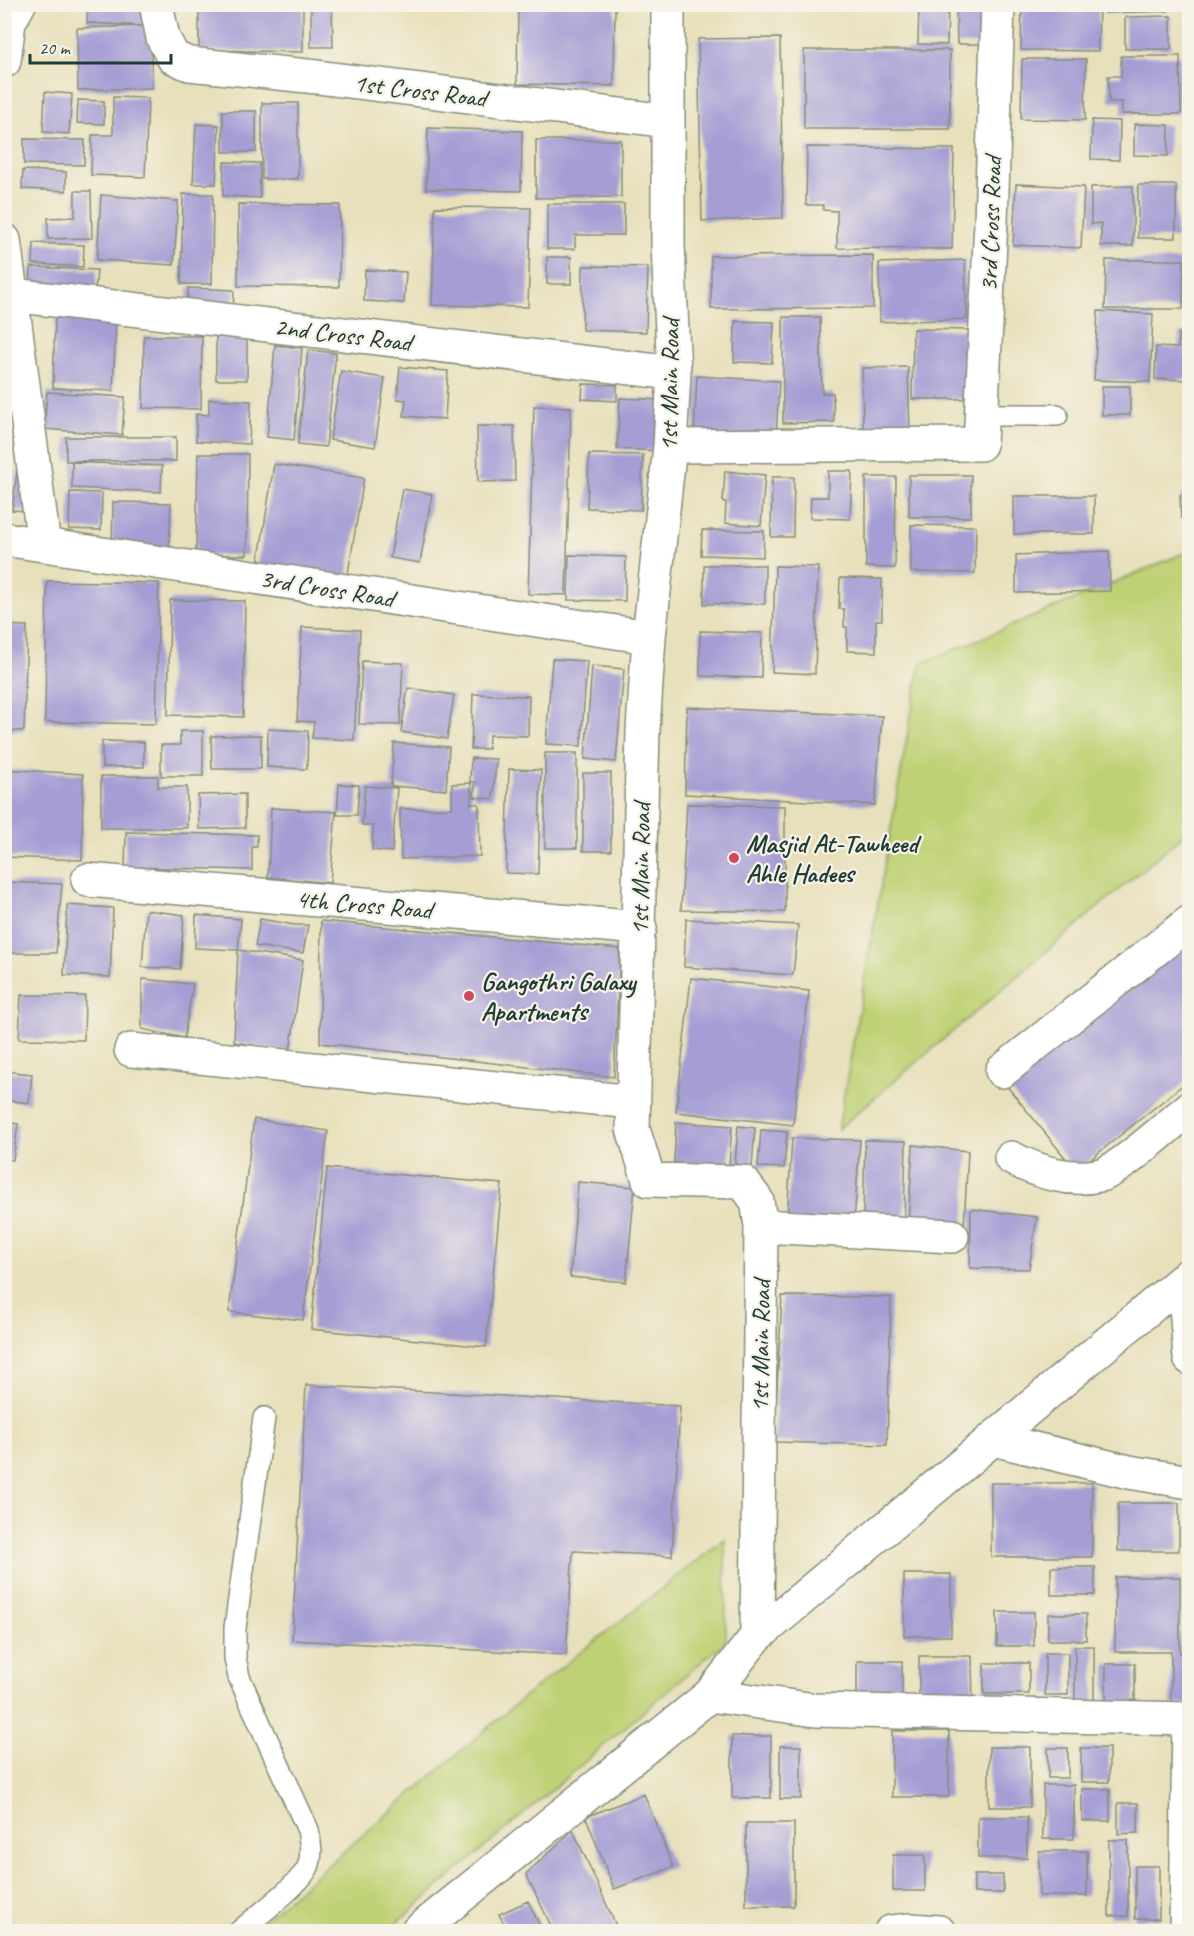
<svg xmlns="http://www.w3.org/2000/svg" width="1194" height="1936" font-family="Caveat,sans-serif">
<rect width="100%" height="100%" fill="#f7f3e8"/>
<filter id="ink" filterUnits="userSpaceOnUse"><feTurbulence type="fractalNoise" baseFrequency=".0167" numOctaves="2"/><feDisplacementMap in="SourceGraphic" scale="12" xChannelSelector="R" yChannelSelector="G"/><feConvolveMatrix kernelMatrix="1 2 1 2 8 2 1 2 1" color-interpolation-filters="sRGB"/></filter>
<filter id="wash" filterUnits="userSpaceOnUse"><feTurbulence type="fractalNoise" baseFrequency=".008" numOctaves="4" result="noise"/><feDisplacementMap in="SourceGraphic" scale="24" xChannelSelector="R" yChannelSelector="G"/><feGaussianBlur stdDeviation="1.35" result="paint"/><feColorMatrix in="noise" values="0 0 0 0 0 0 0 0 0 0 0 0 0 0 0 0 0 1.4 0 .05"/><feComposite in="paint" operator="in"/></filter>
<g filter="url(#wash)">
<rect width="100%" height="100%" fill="#e8e0bb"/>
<!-- green -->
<path fill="#bfd174" stroke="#6f8754" stroke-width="1.5" d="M1189,551V830L838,1129L920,664Z
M725,1539L726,1641L387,1931L250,1932L530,1692Z"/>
<g id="blocks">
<!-- building -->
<path fill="#a59dd4" d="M88,4H150L152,88L78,90L77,28L143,26L87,23Z
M199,4H303V52L199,50Z
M311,4H332L333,47H311Z
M518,4H615L614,86L517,84Z
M919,4H948L947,45L918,44Z
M956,4H983V44H957Z
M1022,4H1099L1098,51L1021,50Z
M1105,4H1168V11L1105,13Z
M1171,16V49H1125V17Z
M780,38L783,218L702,221L698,39Z
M804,50H950V129H804Z
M1121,56H1180L1181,114H1122V102H1109L1108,76H1121Z
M1022,59H1086L1085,120L1021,119Z
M45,92L72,94L69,134L43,132Z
M113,97L148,98L145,177L91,175L92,135H113Z
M78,100L104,101V124L77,123Z
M262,103H298V179H262Z
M223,111H256V152H223Z
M1092,120L1120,121L1119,160L1091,159Z
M196,124L219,125L216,184H193Z
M1134,124L1169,125L1168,156L1134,155Z
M428,128L522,131L521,191L426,189Z
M24,139L85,140L84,165L24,164Z
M536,140H621V197L536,198Z
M807,147L954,149L952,249L837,248V211L823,210V205H806Z
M224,162L260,163V198L223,196Z
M23,170L66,172V191L22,189Z
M1016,184L1084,187L1081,248L1013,245Z
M1138,185H1176V238H1138Z
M1133,186V246H1101V223L1091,224V187Z
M75,191H91L92,238L48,239V218L75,217Z
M183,194H213L212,284H181Z
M101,195L178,201L174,265L97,260Z
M238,204L340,205L339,287L238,286Z
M547,204H624V235H575V249H547Z
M435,207L531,208L528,307L432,305Z
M34,243L84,245L83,267L33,264Z
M873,255V308L711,309V256Z
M547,257H571V284H547Z
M965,260L967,319L880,322L879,263Z
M1106,260H1184L1183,309H1105Z
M583,266L648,267L646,332L582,330Z
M31,267L97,270L95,292L30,288Z
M365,270L406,272L404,303L364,301Z
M188,288L234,290L233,315L187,312Z
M1098,311L1153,314L1150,382L1094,380Z
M783,317H820L822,393H833L834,422L783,423Z
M55,318L116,319L113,391L53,388Z
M735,321L774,322L772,363L734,362Z
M913,329L973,330L971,399H912Z
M1179,333H1190V380L1155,379L1156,347L1178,348Z
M144,336H202L201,409L143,408Z
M216,337H247V380H216Z
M275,345L302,348L294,440L267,437Z
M308,350L336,353L326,447L298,444Z
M400,367L448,371L445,419L404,416L406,400L397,399Z
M908,367L910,433L863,434L862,368Z
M341,371L385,378L375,447L330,440Z
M697,376L779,381L776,438L694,434Z
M583,384L617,385V401L582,399Z
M1102,386H1130V415H1102Z
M47,392L125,397L122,435L44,429Z
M620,398L664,400L662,451L617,449Z
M209,399L251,401L249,444L196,441V414L209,415Z
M534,406L571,407L566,595L528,594Z
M477,426H514L515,481L478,482Z
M66,437H176V461H66Z
M198,454H248L247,555H196Z
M589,454L643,455L641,510L587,508Z
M72,462L162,466L161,492L72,488Z
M274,464L364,478L347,579L258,565Z
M17,471L34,473L29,511L12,510Z
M725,471L765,475L761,526L725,523L726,502H723Z
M828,471H852L850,519L810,518L811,497H828Z
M909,475H971V517H909Z
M772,477H794L793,537H771Z
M866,477H896L895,568L866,567Z
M402,489L432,494L420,563L390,558Z
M70,492L102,493L101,530L69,529Z
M1180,495H1190V518H1181Z
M1014,496H1094V534H1014Z
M113,502L171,503L169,550L112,549Z
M911,525L976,526L975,573L911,572Z
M702,530L764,531L763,557L701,555Z
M1109,551L1110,591L1016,593V555Z
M569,555L626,557L625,601L568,600Z
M704,565H765V604H704Z
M775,566L818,567L815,674L772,672Z
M840,578L882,579V620H876V652L847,651V627H844V609H839Z
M47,581L159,583L156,724L45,722Z
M170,600L245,601L243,717L168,715Z
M4,625L27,626L24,731H4Z
M302,627L360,630L354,740L312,738L314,722L297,721Z
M700,631L762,633L761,678L700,676Z
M552,659L587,661L581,746L546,744Z
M362,661L403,663L400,725L359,724Z
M592,666L624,669L616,762L585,759Z
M408,688L454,695L447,739L401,732Z
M473,694L529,696L528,736L489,735L488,749H471Z
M687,707L882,716L875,805L685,794Z
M268,729L308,731L307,769L267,767Z
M180,731H203V776H161V745H180Z
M261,735V769H212L211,736Z
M102,741L144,742V767H102Z
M394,743L449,747L446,790L391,786Z
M545,753H577V848H545Z
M471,758L496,759L493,799L474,797L475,782H470Z
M4,769L83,774L82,860L4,857Z
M509,769L541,770L538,874L506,873Z
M583,773H611V851H583Z
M101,776H158V787H187V828H101Z
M471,783V804H479L480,856L401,859L400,809L452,808V784Z
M339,784L359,785L357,815H337Z
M365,786L397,788L392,852L372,850L373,826L362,825Z
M245,794V828L199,829L198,795Z
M687,804L785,806V912L681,910Z
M271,808L336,812L330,883L268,877Z
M126,832L257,835V847H252V870L125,867Z
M4,882L62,884L56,953H4Z
M67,905L113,908L110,977L64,975Z
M146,910L184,915L180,969L142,967Z
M196,915L241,919L238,950L195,948Z
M260,919L295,925H308L303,953L255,946Z
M686,919L798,925L793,975L684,967Z
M321,921L620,949L614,1077L320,1043Z
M1190,937V1079L1076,1171L1006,1085Z
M238,950L303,960L290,1052L234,1042Z
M691,978L809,991L793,1125L676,1112Z
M142,979L193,984L184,1038L142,1029Z
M21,995L85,996L84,1040L19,1039Z
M4,1071L32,1074L29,1103L4,1100Z
M254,1119L328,1131L303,1320L229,1312Z
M4,1122L18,1124L13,1160L4,1159Z
M676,1122L732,1126L729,1165L674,1163Z
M738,1126L755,1128L752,1166L735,1165Z
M761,1130L787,1132L784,1168L758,1167Z
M792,1138L860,1140L854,1224L787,1220Z
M865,1140L906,1141L904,1218L863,1217Z
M913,1145L968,1151L964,1227L908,1225Z
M327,1168L502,1184L486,1347L311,1329Z
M578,1182L635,1187L626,1282L570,1277Z
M971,1209L1037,1217L1029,1269L970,1268Z
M782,1296L891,1297L887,1445L774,1442Z
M306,1385L680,1406L672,1556L573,1551L566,1655L292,1640Z
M991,1483H1092V1557H991Z
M1118,1503H1179V1551H1118Z
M1051,1567H1095V1595H1051Z
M904,1574H951V1636H904Z
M1115,1577H1180V1653H1190V1704H1171V1652H1115Z
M997,1612H1034V1646H997Z
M1048,1614H1086V1640H1048Z
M1075,1646H1094V1706H1075Z
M1045,1653H1068V1695H1045Z
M919,1656H972L973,1709H919Z
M857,1661H902V1700H857Z
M984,1663H1029V1694H984Z
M1106,1664H1135V1704H1106Z
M892,1731H949V1797H892Z
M732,1736H771V1798H732Z
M780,1746H801V1799H780Z
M989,1747H1030V1807H989Z
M1048,1748H1068V1778H1048Z
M1081,1748H1109V1782H1081Z
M1043,1785H1074V1839H1043Z
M1082,1789H1110V1821H1082Z
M644,1794L673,1867L614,1889L586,1817Z
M1118,1803H1138V1833L1118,1834Z
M978,1817H1027V1858H978Z
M746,1823H794V1906H746Z
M573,1830L619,1932H554L526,1874Z
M1109,1840H1128V1916H1109Z
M1039,1851H1087V1896H1039Z
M893,1855H925V1891H893Z
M1135,1866H1159V1919H1135Z
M974,1875H1003V1893H974Z
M528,1901L543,1932H508L499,1914Z"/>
</g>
</g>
<g filter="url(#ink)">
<use href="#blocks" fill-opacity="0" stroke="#848e78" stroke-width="1.5"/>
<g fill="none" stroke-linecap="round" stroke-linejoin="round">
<!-- service casing -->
<g stroke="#848e78" stroke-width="24">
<path id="service" d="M981,415H1057
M239,1932C255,1917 300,1885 308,1867C313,1854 310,1842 308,1830L239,1677L235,1658V1628L264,1418"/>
</g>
<!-- minor casing -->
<g stroke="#848e78" stroke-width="36">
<path id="minor" d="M156,4L163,38L173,57L189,64L317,77L668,121
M668,4V245L674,373L670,446L649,637L643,730L633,1129L649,1180L743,1182L757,1201L761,1226L757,1636
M4,61L9,22L19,4
M4,240L44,545
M12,295L674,373
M670,446L980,444L991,222L998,4
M4,539L649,637
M88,880L640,928
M131,1050L633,1102
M1002,1071L1190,922
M1011,1158C1039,1172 1069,1182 1100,1175C1119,1171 1172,1122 1190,1108
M761,1226L952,1236
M1184,1279L1190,1358
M993,1439L1129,1472L1190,1482
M710,1695L815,1710L1189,1719L1186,1932"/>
</g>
<!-- tertiary casing -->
<g stroke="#848e78" stroke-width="36">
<path id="tertiary" d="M417,1932L710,1695L757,1636L1190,1274
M891,1932L911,1930L939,1932"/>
</g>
<!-- service -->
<use href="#service" stroke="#fff" stroke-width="21"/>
<!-- minor -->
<use href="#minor" stroke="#fff" stroke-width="33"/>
<!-- tertiary -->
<use href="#tertiary" stroke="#fff" stroke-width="33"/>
</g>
</g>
<!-- markers -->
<g fill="#d1495b" stroke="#f7f3e8" stroke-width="2">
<circle cx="734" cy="858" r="6"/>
<circle cx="469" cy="996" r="6"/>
</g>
<g text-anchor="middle" stroke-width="4.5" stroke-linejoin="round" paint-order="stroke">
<!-- street labels -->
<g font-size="26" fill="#1f3d34" stroke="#f7f3e8">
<text transform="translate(420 90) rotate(7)" y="9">1st Cross Road</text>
<text transform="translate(990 224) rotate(-88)" y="9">3rd Cross Road</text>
<text transform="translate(343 334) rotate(7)" y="9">2nd Cross Road</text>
<text transform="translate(669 385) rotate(-89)" y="9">1st Main Road</text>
<text transform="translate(327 588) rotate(9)" y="9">3rd Cross Road</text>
<text transform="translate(640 869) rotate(-89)" y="9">1st Main Road</text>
<text transform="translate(364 904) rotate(5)" y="9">4th Cross Road</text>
<text transform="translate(760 1346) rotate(-89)" y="9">1st Main Road</text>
</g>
<!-- poi labels -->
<g font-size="26" font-weight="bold" fill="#1f3d34" stroke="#f7f3e8" text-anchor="start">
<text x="746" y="852">Masjid At-Tawheed<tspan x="746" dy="30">Ahle Hadees</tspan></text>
<text x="481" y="990">Gangothri Galaxy<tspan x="481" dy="30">Apartments</tspan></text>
</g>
</g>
<!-- margin -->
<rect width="1194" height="1936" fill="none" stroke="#f7f3e8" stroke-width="24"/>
<!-- scale -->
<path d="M30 54v9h141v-9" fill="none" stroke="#1f3d34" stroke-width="3"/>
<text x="39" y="54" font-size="18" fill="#1f3d34" stroke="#f7f3e8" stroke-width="4.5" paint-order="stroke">20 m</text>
</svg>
